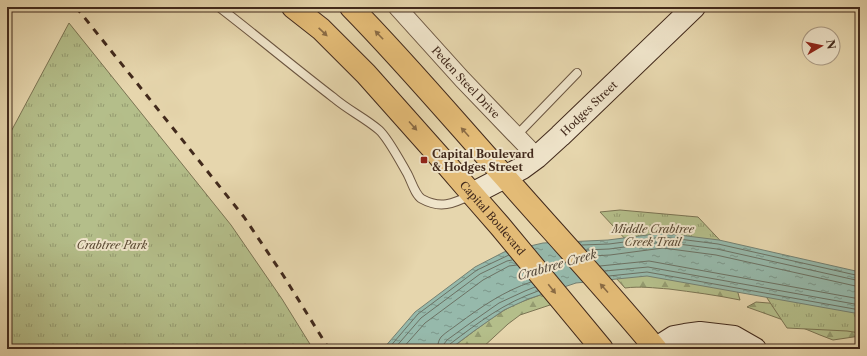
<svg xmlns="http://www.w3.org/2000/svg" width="867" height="356" font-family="'Libre Caslon Text',serif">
<defs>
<pattern id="forest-firs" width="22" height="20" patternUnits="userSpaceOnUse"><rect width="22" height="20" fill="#b4be8a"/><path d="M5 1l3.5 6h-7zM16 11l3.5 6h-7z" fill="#949b70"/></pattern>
<pattern id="park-tufts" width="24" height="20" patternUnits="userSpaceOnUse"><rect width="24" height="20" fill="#b4be8a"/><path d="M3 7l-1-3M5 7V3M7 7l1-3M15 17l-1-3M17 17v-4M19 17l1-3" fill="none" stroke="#949b70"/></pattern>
<pattern id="water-ripples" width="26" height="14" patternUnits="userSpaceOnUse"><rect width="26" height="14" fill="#96b9ab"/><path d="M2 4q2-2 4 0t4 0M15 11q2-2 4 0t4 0" fill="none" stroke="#7c978a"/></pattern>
</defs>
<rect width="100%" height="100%" fill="#e6d6ad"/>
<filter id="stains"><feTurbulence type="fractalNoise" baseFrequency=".005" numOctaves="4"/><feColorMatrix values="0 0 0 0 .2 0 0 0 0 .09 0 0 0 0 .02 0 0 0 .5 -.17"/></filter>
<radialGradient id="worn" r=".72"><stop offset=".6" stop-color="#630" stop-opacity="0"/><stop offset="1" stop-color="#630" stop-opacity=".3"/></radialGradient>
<!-- forest -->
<path fill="url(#forest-firs)" stroke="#7b7453" d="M637,271L736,286L740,300C716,295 692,292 669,289C654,288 640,286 625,288L616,278Z
M546,293L556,303L520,315L508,324L481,349H450C468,336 485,322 503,311C516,303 532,298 546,293Z
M756,302L781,304L860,318V336L833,340L820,335L786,321L747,307Z"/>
<!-- park -->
<path fill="url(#park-tufts)" stroke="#7b7453" d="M69,23L231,225L282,299L313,349H7V139Z
M620,210L698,217L749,271L860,298V333L847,331L787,328L749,271L643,258L600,212Z"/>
<!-- water -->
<path fill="url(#water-ripples)" stroke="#748072" d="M663,233L719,240L860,272V314L647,276L576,283L528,299L504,310L474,331L450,349H383L415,312L475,267L504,252L543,243L608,240Z"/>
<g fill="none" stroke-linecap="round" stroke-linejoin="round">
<!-- shore -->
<path stroke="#6c7264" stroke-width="1" d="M582,245L609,244L663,237L718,244L860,276
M586,250L609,249L663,242L717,249L860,281
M591,256L610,255L663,248L716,255L860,287
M600,266L649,261L860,299
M605,271L648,267L860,305
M609,276L647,272L860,310
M388,349L418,314L477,270L509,255
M394,349L421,318L480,274L507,261L512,260
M402,349L425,323L483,280L509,266L517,265
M437,349C438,345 438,341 441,337C446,332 453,328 458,324C481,307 504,291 531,282
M443,349L444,344L447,340L469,324L499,303L525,291L535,287
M448,349L449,346L450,344C479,322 504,303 538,291"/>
<!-- lane casing -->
<g stroke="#6b5540" stroke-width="10">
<path id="lane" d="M219,7C258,37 295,68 334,98C348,110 365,118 379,130C388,138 400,161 407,173C411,180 415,195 422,199C440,209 453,204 471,195
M517,135L577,73"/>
</g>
<!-- street casing -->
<g stroke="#6b5540" stroke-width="19">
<g id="street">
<path id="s1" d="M397,7L462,79L537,157"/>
</g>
</g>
<!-- secondary casing -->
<g stroke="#422a1c" stroke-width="24">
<g id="secondary">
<path id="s2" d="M472,194L522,168L537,157L560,136L694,7"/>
<path d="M655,349L674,337L685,335L700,333L734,337L755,349"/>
</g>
</g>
<!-- primary casing -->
<g stroke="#422a1c" stroke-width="24">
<g id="primary">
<path id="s3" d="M293,7L321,29L366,74L447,165L472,194L500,226L602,349"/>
<path d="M351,7C404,61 453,119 504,176C555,234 607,290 656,349"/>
</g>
</g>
<!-- lane -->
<use href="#lane" stroke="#efe4ca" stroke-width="8"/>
<!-- street -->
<use href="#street" stroke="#efe4ca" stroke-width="17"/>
<!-- secondary -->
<use href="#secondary" stroke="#efe4ca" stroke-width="22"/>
<!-- primary -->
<use href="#primary" stroke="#e3bb76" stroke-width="22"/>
<!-- rail -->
<path stroke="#422a1c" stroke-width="3" stroke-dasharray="7 7" stroke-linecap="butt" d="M76,7L244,217L283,275L329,349"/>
</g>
<!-- one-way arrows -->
<defs><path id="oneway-solid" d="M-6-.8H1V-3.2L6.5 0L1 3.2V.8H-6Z"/></defs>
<g fill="#8a6b44">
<use href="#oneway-solid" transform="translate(323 32) rotate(43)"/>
<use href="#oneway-solid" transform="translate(379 35) rotate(-134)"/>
<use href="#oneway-solid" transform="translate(413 126) rotate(48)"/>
<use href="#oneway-solid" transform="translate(465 132) rotate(-132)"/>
<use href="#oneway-solid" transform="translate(604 288) rotate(-132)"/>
<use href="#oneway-solid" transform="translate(552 289) rotate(51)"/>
</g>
<!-- markers -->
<rect fill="#8f2418" stroke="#efe4ca" stroke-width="1.5" x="420" y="156" width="8" height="8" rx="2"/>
<g text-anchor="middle" stroke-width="4" stroke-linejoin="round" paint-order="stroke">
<!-- street labels -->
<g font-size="11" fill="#422a1c" stroke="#efe4ca">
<text dy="4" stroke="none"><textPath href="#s1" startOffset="102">Peden Steel Drive</textPath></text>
<text dy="4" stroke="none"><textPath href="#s2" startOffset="146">Hodges Street</textPath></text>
<text dy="4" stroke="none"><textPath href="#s3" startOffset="291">Capital Boulevard</textPath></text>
</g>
<!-- poi labels -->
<g font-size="11" font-weight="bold" fill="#422a1c" stroke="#efe4ca" text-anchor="start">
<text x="432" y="158">Capital Boulevard<tspan x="432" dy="13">&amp; Hodges Street</tspan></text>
</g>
<!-- park labels -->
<g font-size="11" font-style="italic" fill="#594832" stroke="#efe4ca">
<text x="653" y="233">Middle Crabtree<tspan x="653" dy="13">Creek Trail</tspan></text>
<text x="112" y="249">Crabtree Park</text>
</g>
<!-- water labels -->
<g font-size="12" font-style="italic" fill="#534739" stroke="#efe4ca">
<text transform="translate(557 265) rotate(-16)" y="4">Crabtree Creek</text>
</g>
</g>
<!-- margin -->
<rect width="867" height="356" fill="none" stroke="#e6d6ad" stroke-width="24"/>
<rect x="8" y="8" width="851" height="340" fill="none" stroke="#422a1c" stroke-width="2"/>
<rect x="12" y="12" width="843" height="332" fill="none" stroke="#422a1c"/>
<!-- north arrow -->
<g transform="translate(821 46) rotate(81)"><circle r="19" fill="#efe4ca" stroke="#aa9a84"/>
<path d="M0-3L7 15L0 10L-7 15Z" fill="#8f2418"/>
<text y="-6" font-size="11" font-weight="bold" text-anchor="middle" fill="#422a1c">N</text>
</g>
<rect width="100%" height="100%" filter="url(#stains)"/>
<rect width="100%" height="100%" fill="url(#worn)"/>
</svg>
